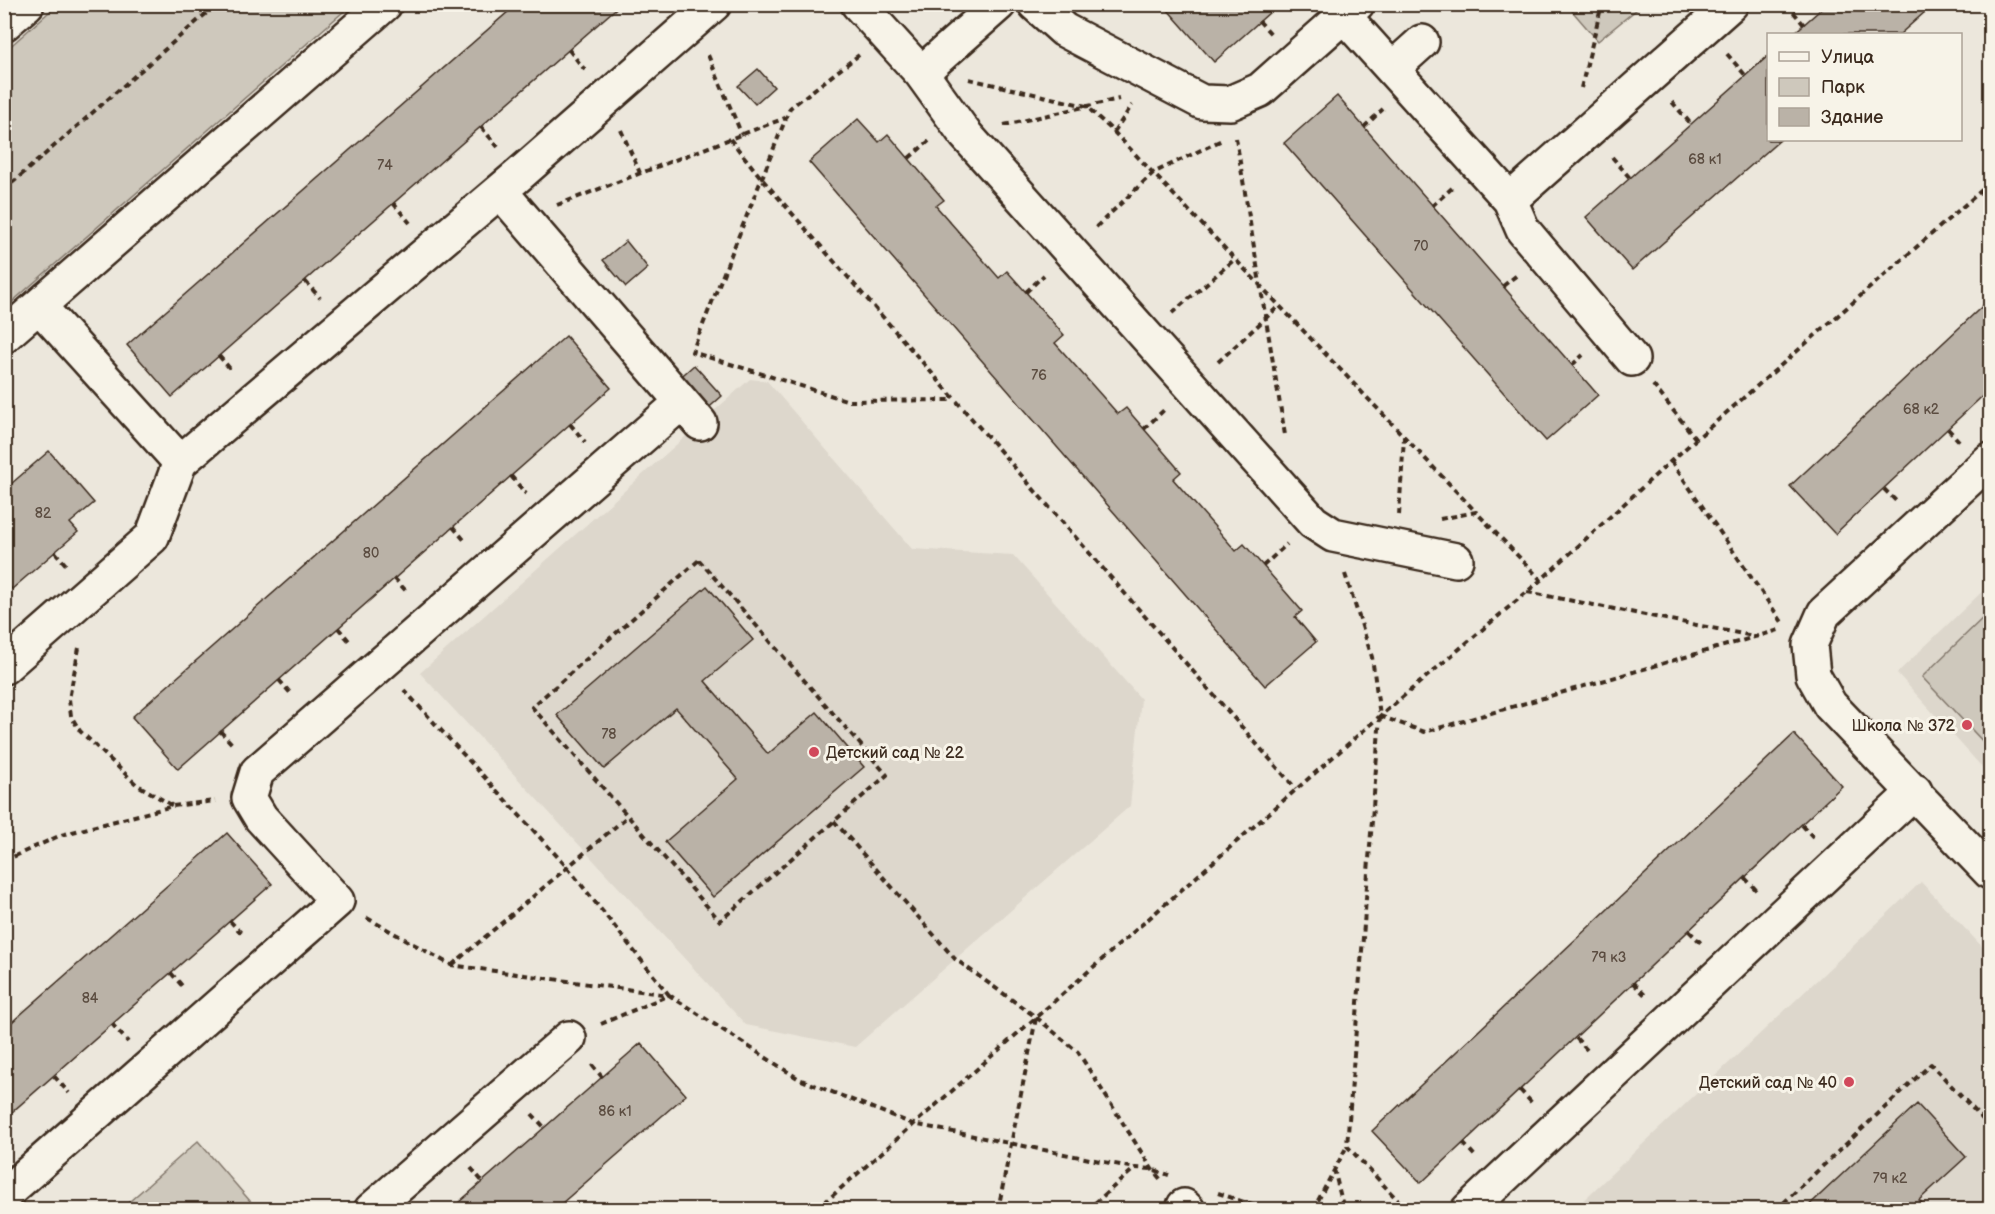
<svg xmlns="http://www.w3.org/2000/svg" width="1995" height="1214" font-family="'Balsamiq Sans',sans-serif">
<rect width="100%" height="100%" fill="#ece7dc"/>
<filter id="ink" filterUnits="userSpaceOnUse"><feTurbulence type="fractalNoise" baseFrequency=".0167" numOctaves="2"/><feDisplacementMap in="SourceGraphic" scale="12" xChannelSelector="R" yChannelSelector="G"/><feConvolveMatrix kernelMatrix="1 2 1 2 8 2 1 2 1" color-interpolation-filters="sRGB"/></filter>
<g filter="url(#ink)">
<!-- built -->
<path fill="#ddd7cc" d="M750,379L767,381L912,549L1013,555L1141,699L1130,806L855,1047L746,1025L420,673Z
M1990,584V776L1897,673Z
M1921,882L1990,955V1209L1573,1210Z"/>
<!-- green -->
<path fill="#cec8bc" stroke="#84796d" stroke-width="1.5" d="M57,5H351L5,308V51Z
M1567,5H1642L1598,41Z
M1990,611V749L1922,677Z
M198,1141L257,1209H121Z"/>
<!-- building -->
<path fill="#bab2a7" stroke="#3b2a1e" stroke-width="1.5" d="M517,4H621L172,397L127,345Z
M1172,4H1279L1214,62L1167,9Z
M1827,4H1934L1900,34H1793Z
M1768,56V140H1780L1632,270L1586,217Z
M758,69L774,87L755,104L738,86Z
M1337,96L1598,395L1546,441L1284,143Z
M858,119L879,142L888,134L944,200L936,206L999,278L1007,271L1064,335L1055,343L1118,414L1126,408L1181,472L1173,479L1236,551L1244,544L1302,611L1295,617L1316,642L1265,686L809,162Z
M626,241L648,268L626,287L603,260Z
M1990,299V389L1835,534L1790,486Z
M566,336L611,388L178,769L132,717Z
M694,365L722,396L703,413L675,382Z
M49,451L94,503L70,523L78,532L12,589L4,581V490Z
M707,586L753,640L705,681L768,754L817,712L864,767L713,897L665,842L738,779L676,708L604,769L557,715Z
M1794,734L1842,786L1421,1183L1372,1131Z
M227,833L272,884L4,1119V1029Z
M641,1043L686,1095L554,1210H450Z
M1917,1104L1966,1157L1919,1200L1929,1210H1804Z"/>
<g fill="none" stroke-linecap="round" stroke-linejoin="round">
<!-- minor casing -->
<g stroke="#3b2a1e" stroke-width="38">
<path id="minor" d="M858,4L921,73L965,134L1313,522L1333,535L1456,560
M1035,4L1064,30L1202,102L1230,103L1260,90L1357,4
M1344,16L1510,200L1523,230L1632,359
M4,24L27,4
M1392,69L1422,42
M921,73L999,4
M500,191L700,423
M1510,200L1731,4
M39,306L180,462
M4,336L385,4
M1990,460L1824,613L1810,645L1813,675L1830,705L1990,872
M4,667L152,537L180,462L520,174L714,4
M4,1195L337,901L261,818L249,798L257,772L682,402
M1184,1206L1188,1210
M371,1210L569,1038
M1468,1210L1915,791"/>
</g>
<!-- path -->
<path stroke="#3b2a1e" stroke-width="4" stroke-dasharray="6 4.5" stroke-linecap="butt" d="M1787,4L1804,25
M1259,21L1271,34
M569,50L585,70
M1727,54L1746,76
M708,55L742,135
M859,55L790,108L692,352L849,401L954,400
M969,79L1086,106L1114,132L1476,512
M1581,88L1602,4
M1672,102L1691,124
M1004,125L1119,99
M481,127L498,147
M1364,127L1383,109
M621,130L640,173
M1114,132L1132,105
M1236,138L1285,435
M730,139L762,179L1296,789
M1612,157L1630,178
M909,158L929,141
M4,190L217,4
M393,203L410,223
M557,205L785,118
M1432,206L1452,188
M1096,227L1153,173L1224,139
M305,281L320,298
M1503,286L1517,275
M1026,292L1044,275
M1172,313L1235,259
M219,356L232,371
M1218,362L1279,306
M1572,365L1583,355
M1653,385L1696,439
M570,424L585,442
M1144,429L1165,409
M1948,429L1959,441
M1671,461L1782,622
M511,476L526,494
M1884,489L1896,501
M1399,515L1404,438
M1440,519L1476,512L1541,580
M453,527L466,542
M55,552L67,566
M699,560L887,775L720,921L532,707Z
M1263,566L1287,544
M1345,574L1372,657L1380,716L1347,1146L1407,1210
M394,578L408,593
M1527,592L1753,636
M338,628L351,643
M79,648L69,699L71,716L80,731L136,784L173,806
M279,680L292,695
M404,690L568,868L669,995
M1380,716L1425,732L1779,630
M220,731L234,746
M834,821L955,959L1036,1017L1078,1052L1152,1169L1162,1181
M1802,825L1813,837
M4,861L61,835L173,806L215,801
M1745,878L1757,891
M367,918L451,965L669,995
M230,921L244,936
M1689,931L1701,943
M452,965L628,816
M171,973L184,988
M1633,983L1645,995
M112,1024L128,1042
M601,1024L669,995L799,1079L913,1124L1135,1168
M1576,1038L1587,1050
M592,1065L602,1077
M54,1076L69,1093
M1520,1090L1532,1103
M532,1114L544,1127
M1463,1143L1475,1156
M471,1168L482,1181
M1334,1169L1344,1210
M1218,1193L1267,1210
M816,1210L1380,716L1541,580L1671,461L1990,183
M998,1210L1036,1018
M1087,1210L1135,1168L1152,1169L1169,1175
M1313,1210L1347,1146
M1776,1210L1931,1064L1990,1127"/>
<!-- minor -->
<use href="#minor" stroke="#f7f3e8" stroke-width="33"/>
</g>
</g>
<!-- markers -->
<g fill="#d1495b" stroke="#f7f3e8" stroke-width="2">
<circle cx="1967" cy="725" r="6"/>
<circle cx="814" cy="752" r="6"/>
<circle cx="1849" cy="1082" r="6"/>
</g>
<g text-anchor="middle" stroke-width="6" stroke-linejoin="round" paint-order="stroke">
<!-- number labels -->
<g font-size="14" fill="#5b4c40">
<text x="1705" y="164">68 к1</text>
<text x="385" y="170">74</text>
<text x="1421" y="251">70</text>
<text x="1039" y="380">76</text>
<text x="1921" y="414">68 к2</text>
<text x="43" y="518">82</text>
<text x="371" y="558">80</text>
<text x="609" y="739">78</text>
<text x="1609" y="962">79 к3</text>
<text x="90" y="1003">84</text>
<text x="615" y="1116">86 к1</text>
<text x="1890" y="1183">79 к2</text>
</g>
<!-- poi labels -->
<g font-size="16" fill="#3b2a1e" stroke="#f7f3e8" text-anchor="end">
<text x="1955" y="731">Школа № 372</text>
<text x="826" y="758" text-anchor="start">Детский сад № 22</text>
<text x="1837" y="1088">Детский сад № 40</text>
</g>
</g>
<!-- margin -->
<rect width="1995" height="1214" fill="none" stroke="#f7f3e8" stroke-width="24"/>
<rect x="12" y="12" width="1971" height="1190" fill="none" stroke="#3b2a1e" stroke-width="2" filter="url(#ink)"/>
<!-- legend -->
<rect x="1767" y="33" width="195" height="108" fill="#f7f3e8" stroke="#aca397" stroke-width="1.5"/>
<rect x="1779" y="52" width="30" height="9" fill="#f7f3e8" stroke="#aca397" stroke-width="1.5"/>
<text x="1821" y="63" font-size="18" fill="#3b2a1e">Улица</text>
<rect x="1779" y="78" width="30" height="18" fill="#cec8bc" stroke="#aca397" stroke-width="1.5"/>
<text x="1821" y="93" font-size="18" fill="#3b2a1e">Парк</text>
<rect x="1779" y="108" width="30" height="18" fill="#bab2a7" stroke="#aca397" stroke-width="1.5"/>
<text x="1821" y="123" font-size="18" fill="#3b2a1e">Здание</text>
</svg>
